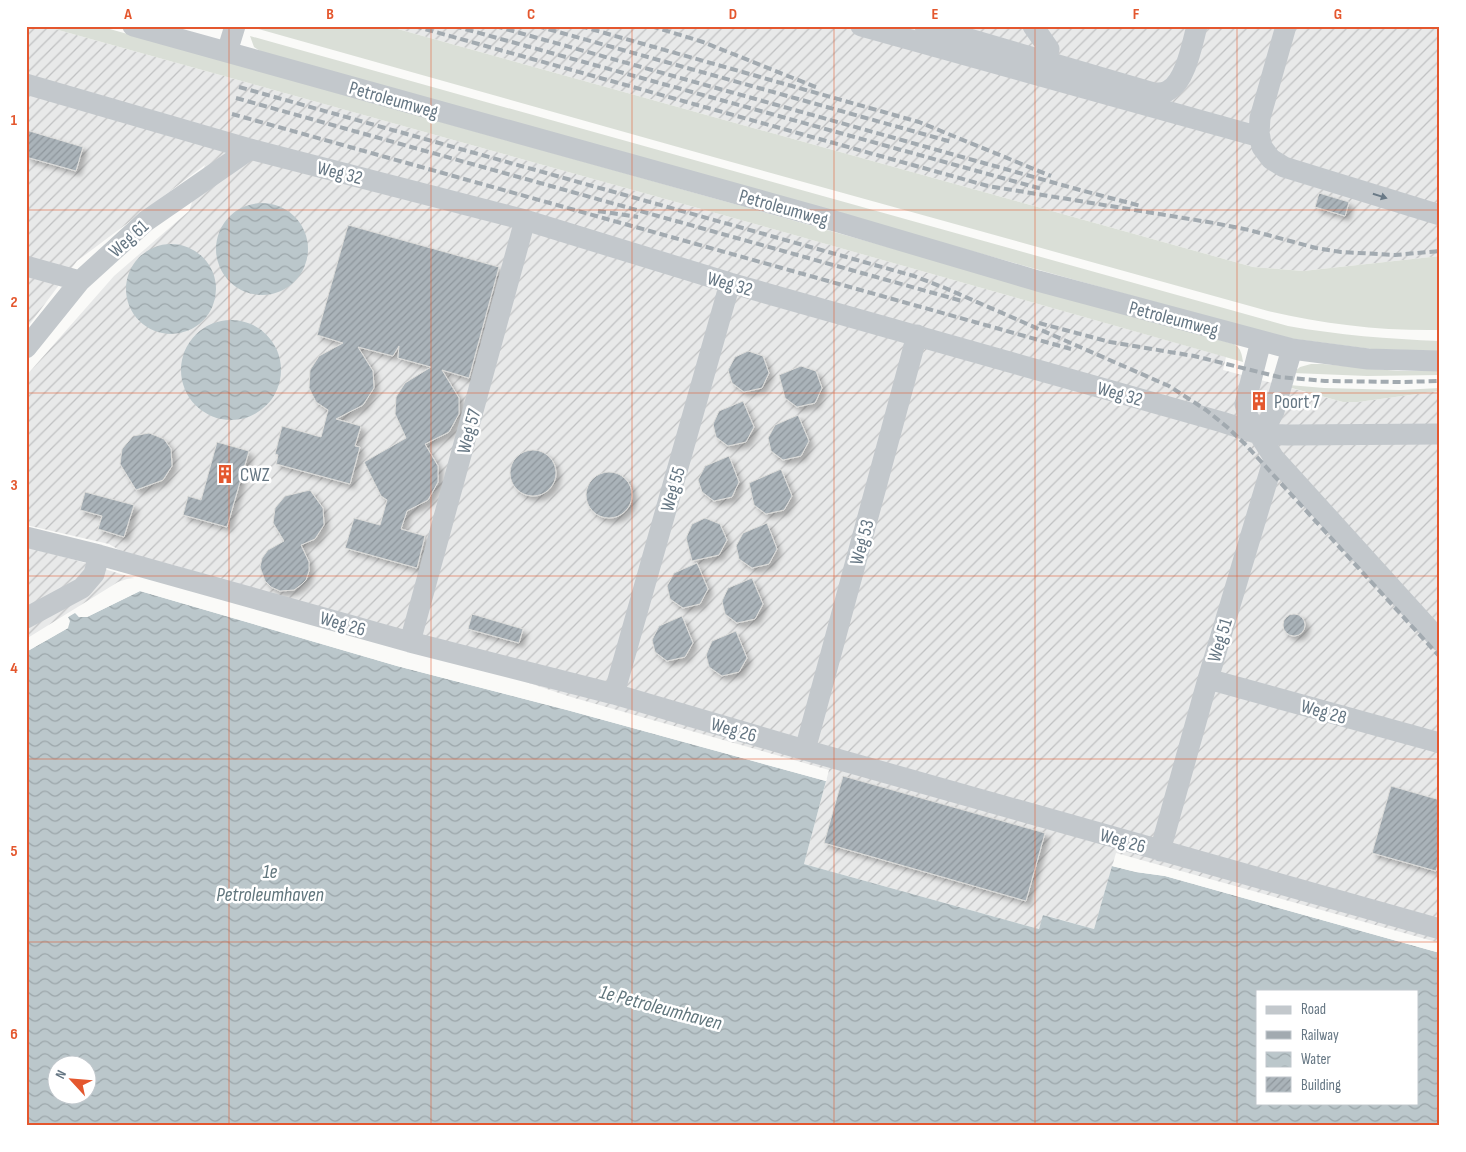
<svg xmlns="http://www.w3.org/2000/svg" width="1466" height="1152" font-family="'Sofia Sans Condensed',sans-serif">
<defs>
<pattern id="industrial-furrows" width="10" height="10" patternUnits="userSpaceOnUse" patternTransform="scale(1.25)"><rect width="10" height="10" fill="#e8e9e9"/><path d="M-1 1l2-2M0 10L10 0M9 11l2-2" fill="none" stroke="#c0c1c2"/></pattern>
<pattern id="water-waves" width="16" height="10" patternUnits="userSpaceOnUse" patternTransform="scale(1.25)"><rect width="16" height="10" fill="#bbc7cb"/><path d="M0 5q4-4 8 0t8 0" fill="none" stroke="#9ca6aa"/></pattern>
<pattern id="building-hatch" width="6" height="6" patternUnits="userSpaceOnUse" patternTransform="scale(1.25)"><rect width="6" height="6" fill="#aab3b9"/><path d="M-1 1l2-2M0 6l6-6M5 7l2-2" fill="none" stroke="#8e969c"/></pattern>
<filter id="shadow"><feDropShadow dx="4.5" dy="4.5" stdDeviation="2.5" flood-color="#0004"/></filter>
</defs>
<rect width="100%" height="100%" fill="#fafaf8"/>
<!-- industrial -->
<path fill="url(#industrial-furrows)" d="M26,26H44L780,231L1226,357L1223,370L1343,402H1358L1440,391V943L1116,853L1094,929L1044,915L1039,929L804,864L829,770L571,697L174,565L126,554L109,544L26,525V376L114,276L189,211L205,165L77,261L26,329Z
M387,26H1440V256L1303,271L1253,267Z
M26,547L75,560L134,578L127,579L118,582L26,639Z"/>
<!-- grass -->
<path fill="#dadfd7" d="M44,26H99L1234,344C1241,348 1242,355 1243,362L780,231Z
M248,26H387L1253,267L1303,271L1440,256V330C1381,331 1325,324 1268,311L717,158Z
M250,36L1288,326C1338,335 1389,339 1440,341V351L1371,349L1287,338L1240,326L263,53L254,47Z
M1311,364H1323L1398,371H1440V375L1367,376L1293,373L1300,367Z
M1289,385L1324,388L1400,390L1440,388V391L1358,402H1343L1288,387Z"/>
<!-- water -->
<path fill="url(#water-waves)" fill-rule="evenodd" d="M216 249a46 46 0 1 1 92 0a46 46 0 1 1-92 0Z
M126 289a45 45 0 1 1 90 0a45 45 0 1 1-90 0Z
M181 370a50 50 0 1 1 100 0a50 50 0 1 1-100 0Z
M140,591L397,666L567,710L826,781L804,864L1039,929L1043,915L1094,929L1112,866L1136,872L1165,876L1440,953V1126H26V652L68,628V617L75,612L79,617H87ZM1257,991H1417V1103H1257ZM58,1064H88V1094H58Z"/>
<!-- pier -->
<path fill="#fafaf8" d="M140,588L398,663L568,708L827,779L826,781L567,710L397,666L140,591L87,617H79L75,613L68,617L70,621L68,628L26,652V649L66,627L67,621L65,616L74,610H77L80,615H86Z
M1113,863L1137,870L1166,874L1440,950V953L1165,876L1136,872L1112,866Z"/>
<!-- building -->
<path fill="url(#building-hatch)" stroke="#dcdcda" filter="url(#shadow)" d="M26,130L83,147L76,171L26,157Z
M1319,193L1349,202L1345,216L1315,207Z
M348,225L499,267L469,378L442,370L459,398V414L449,432L425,444L438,466V482L428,500L407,511L401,529L425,536L417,568L345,548L354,518L380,525L387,500L381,496L364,462L406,438L395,414L396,397L405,383L431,367L398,358L399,346L393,356L358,347L373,371L374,388L363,405L336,419L361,426L355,446L360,447L350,484L276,464L278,455L275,454L282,426L321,437L328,410L316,402L309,388L310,370L319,356L343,343L317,335Z
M748,351L763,356L769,373L762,388L744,392L732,383L728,370L735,357Z
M801,366L816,371L822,388L815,403L797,407L785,398L779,375Z
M743,401L754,427L746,442L728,446L716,437L713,424L719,411Z
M798,415L809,441L801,456L783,460L771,451L768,438L775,425Z
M149,433L164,439L171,449L172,466L163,480L136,490L120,464L122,449L133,436Z
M217,442L249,451L227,527L183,515L188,496L201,500Z
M510 473a23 23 0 1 1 46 0a23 23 0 1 1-46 0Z
M729,456L739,482L732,497L714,501L702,492L698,480L705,466Z
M781,469L792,496L784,510L766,514L754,505L749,483Z
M586 495a23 23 0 1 1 46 0a23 23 0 1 1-46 0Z
M310,490L323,508L324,525L315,539L301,545L309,562V571L306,580L302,584L294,590L280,591L271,587L265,581L260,567L262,558L268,550L284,541L273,523L275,508L285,496Z
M85,492L134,505L124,537L98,529L102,516L80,510Z
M705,518L720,524L727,540L719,555L692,561L686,538L692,524Z
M767,523L777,549L769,564L752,568L739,559L736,546L743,533Z
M697,563L708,589L700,604L683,608L670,599L667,586L674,573Z
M752,578L763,604L755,619L737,623L725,614L722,601L728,588Z
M472,614L523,629L519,643L468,629Z
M1283 625a11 11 0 1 1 22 0a11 11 0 1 1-22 0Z
M682,616L693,643L685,657L667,661L655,652L652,640L659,626Z
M736,631L747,658L739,672L722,676L709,667L706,655L712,641Z
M843,776L1045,833L1026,901L824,843Z
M1391,786L1440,800V858L1436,871L1372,853Z"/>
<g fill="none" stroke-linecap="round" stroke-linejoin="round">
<!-- minor -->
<path stroke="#c3c8cc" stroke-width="21" d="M133,26L838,222L1038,281L1292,349L1368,359L1440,361
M861,26L1260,137
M925,26L1154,93C1160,93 1164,94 1169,90C1186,80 1192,44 1197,26
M1033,26L1049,49L1046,61
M1286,26L1260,118L1259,134L1262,147L1271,159L1284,167L1440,215
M227,52L235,26
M26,84L250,149L525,220L730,283L1222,422L1259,434L1288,435L1440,434
M26,266L80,281
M26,348L80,281L146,221L250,149
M1259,434L1268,423L1274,411L1292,349
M1274,458L1440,641
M26,537L99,555L410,642L614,694L805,750L1440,929
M26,618L82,588L94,574L99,555
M410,642L525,220
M1208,679L1440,743
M614,694L730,283
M805,750L917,335
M1160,851L1208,679L1274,458L1248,417L1245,404L1261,341"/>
<!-- rail -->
<path stroke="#a2aab0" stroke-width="4" stroke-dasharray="8 4" stroke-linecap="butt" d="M414,26L988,186L1214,223L1249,230L1316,248L1341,252L1395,255L1440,251
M454,26L1042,189
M495,26L1080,190L1141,206
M537,26L952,142
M580,26L919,122L1051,176
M651,26L703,42L818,88
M239,87L914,276L945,288L1169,386L1206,410L1227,427L1245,444L1440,657
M236,98L962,301
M232,114L1071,349
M598,211L638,217
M1039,323L1110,342L1194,356L1279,377L1325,381L1401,382L1440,381"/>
</g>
<!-- one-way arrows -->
<defs><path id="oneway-solid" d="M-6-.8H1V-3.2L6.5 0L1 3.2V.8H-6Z" transform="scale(1.25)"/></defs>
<use fill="#6a7a87" href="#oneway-solid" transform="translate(1380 196) rotate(18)"/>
<!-- grid -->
<path fill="none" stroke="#e4572e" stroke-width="1" stroke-opacity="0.55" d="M229,26V1126M431,26V1126M632,26V1126M834,26V1126M1035,26V1126M1237,26V1126M26,210H1440M26,393H1440M26,576H1440M26,759H1440M26,942H1440"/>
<!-- icons -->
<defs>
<g id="building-bare" transform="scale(1.5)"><path d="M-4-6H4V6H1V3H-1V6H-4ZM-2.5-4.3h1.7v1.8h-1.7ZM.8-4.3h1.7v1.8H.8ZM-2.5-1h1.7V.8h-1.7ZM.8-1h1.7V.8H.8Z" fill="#e4572e" stroke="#fff" stroke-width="2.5" paint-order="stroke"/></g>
</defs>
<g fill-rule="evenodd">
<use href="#building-bare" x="1259" y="401"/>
<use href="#building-bare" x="225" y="474"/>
</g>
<g text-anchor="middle" stroke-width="5" stroke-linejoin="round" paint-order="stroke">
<!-- street labels -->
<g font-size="19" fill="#657683" stroke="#fff">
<text transform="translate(394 99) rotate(16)" y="7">Petroleumweg</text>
<text transform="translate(340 172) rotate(14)" y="7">Weg 32</text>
<text transform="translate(784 207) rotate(16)" y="7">Petroleumweg</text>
<text transform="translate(128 238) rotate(-42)" y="7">Weg 61</text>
<text transform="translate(730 283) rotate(16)" y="7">Weg 32</text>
<text transform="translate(1174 318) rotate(15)" y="7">Petroleumweg</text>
<text transform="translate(1120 393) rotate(16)" y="7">Weg 32</text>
<text transform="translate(468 431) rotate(-75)" y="7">Weg 57</text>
<text transform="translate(672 489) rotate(-74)" y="7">Weg 55</text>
<text transform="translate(861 542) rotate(-75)" y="7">Weg 53</text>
<text transform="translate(343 623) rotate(16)" y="7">Weg 26</text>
<text transform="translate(1219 640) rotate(-73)" y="7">Weg 51</text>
<text transform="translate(1324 711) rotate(16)" y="7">Weg 28</text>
<text transform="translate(734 729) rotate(16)" y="7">Weg 26</text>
<text transform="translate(1123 840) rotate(16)" y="7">Weg 26</text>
</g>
<!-- poi labels -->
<g font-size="19" fill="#657683" stroke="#fff" text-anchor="start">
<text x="1274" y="408">Poort 7</text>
<text x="240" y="481">CWZ</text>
</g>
<!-- water labels -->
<g font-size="20" font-style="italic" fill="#60757c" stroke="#fff">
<text x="270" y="878">1e<tspan x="270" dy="23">Petroleumhaven</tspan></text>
<text transform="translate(661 1007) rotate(15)" y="7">1e Petroleumhaven</text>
</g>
</g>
<!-- border -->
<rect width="1466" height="1152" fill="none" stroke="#ffffff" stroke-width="55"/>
<!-- legend -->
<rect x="1256" y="990" width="162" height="115" fill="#ffffff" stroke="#c1c8cd"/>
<rect x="1266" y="1006" width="25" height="8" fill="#c3c8cc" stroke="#c1c8cd"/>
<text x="1301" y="1014" font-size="15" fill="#657683">Road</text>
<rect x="1266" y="1031" width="25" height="8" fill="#a2aab0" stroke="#c1c8cd"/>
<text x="1301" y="1040" font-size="15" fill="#657683">Railway</text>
<rect x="1266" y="1052" width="25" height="15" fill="url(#water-waves)" stroke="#c1c8cd"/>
<text x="1301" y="1064" font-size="15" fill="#657683">Water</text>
<rect x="1266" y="1077" width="25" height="15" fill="url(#building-hatch)" stroke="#c1c8cd"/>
<text x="1301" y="1090" font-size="15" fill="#657683">Building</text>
<!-- north arrow -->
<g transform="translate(72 1080) rotate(296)"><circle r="24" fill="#ffffff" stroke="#c1c8cd"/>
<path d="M0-4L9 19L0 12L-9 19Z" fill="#e4572e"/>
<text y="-8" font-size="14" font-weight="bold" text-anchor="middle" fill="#657683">N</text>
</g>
<rect x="28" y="28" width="1410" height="1096" fill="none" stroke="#e4572e" stroke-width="2"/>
<g font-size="16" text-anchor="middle" font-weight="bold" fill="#e4572e">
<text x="128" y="19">A</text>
<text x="330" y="19">B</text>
<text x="531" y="19">C</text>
<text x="733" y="19">D</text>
<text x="935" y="19">E</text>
<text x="1136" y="19">F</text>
<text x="1338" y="19">G</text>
<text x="14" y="125">1</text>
<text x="14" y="307">2</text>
<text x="14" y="490">3</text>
<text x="14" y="673">4</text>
<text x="14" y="856">5</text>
<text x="14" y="1039">6</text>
</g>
</svg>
